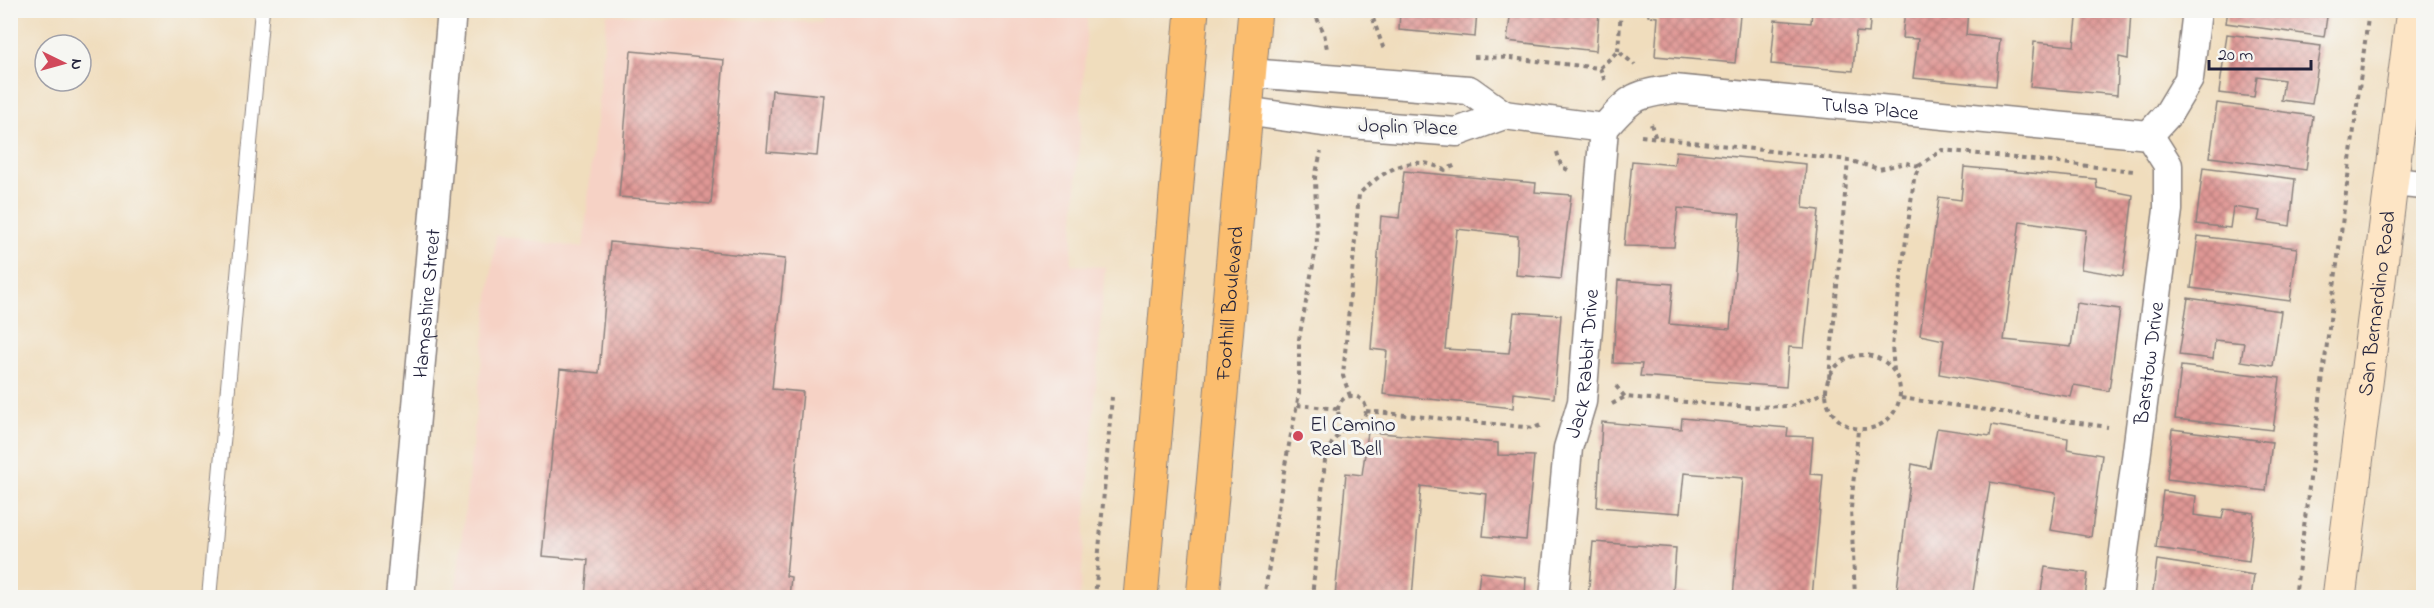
<svg xmlns="http://www.w3.org/2000/svg" width="2434" height="608" font-family="'Indie Flower',sans-serif">
<defs>
<pattern id="building-cross-hatch" width="8" height="8" patternUnits="userSpaceOnUse" patternTransform="scale(1.5)"><rect width="8" height="8" fill="#e09895"/><path d="M0 0l8 8M0 8l8-8" fill="none" stroke="#b57c7b"/></pattern>
</defs>
<rect width="100%" height="100%" fill="#f6f6f2"/>
<filter id="ink" filterUnits="userSpaceOnUse"><feTurbulence type="fractalNoise" baseFrequency=".0167" numOctaves="2"/><feDisplacementMap in="SourceGraphic" scale="12" xChannelSelector="R" yChannelSelector="G"/><feConvolveMatrix kernelMatrix="1 2 1 2 8 2 1 2 1" color-interpolation-filters="sRGB"/></filter>
<filter id="wash" filterUnits="userSpaceOnUse"><feTurbulence type="fractalNoise" baseFrequency=".008" numOctaves="4" result="noise"/><feDisplacementMap in="SourceGraphic" scale="24" xChannelSelector="R" yChannelSelector="G"/><feGaussianBlur stdDeviation="1.35" result="paint"/><feColorMatrix in="noise" values="0 0 0 0 0 0 0 0 0 0 0 0 0 0 0 0 0 1.4 0 .05"/><feComposite in="paint" operator="in"/></filter>
<g filter="url(#wash)">
<rect width="100%" height="100%" fill="#f0ddbd"/>
<!-- built -->
<path fill="#f6d2c5" d="M822,10L1088,11L1071,265L1105,267L1080,597L455,598L496,235L583,248L607,14L821,23Z"/>
<g id="blocks">
<!-- building -->
<path fill="url(#building-cross-hatch)" d="M1400,10H1477L1475,37L1399,30Z
M1511,10H1608L1607,14L1599,12L1596,51L1507,41Z
M1648,10H1702L1740,15L1735,63L1655,56L1658,17L1648,16Z
M1812,10H1871L1869,33L1856,32L1853,71L1771,64L1775,20L1811,23Z
M1905,10H1968L1966,35L2000,39L1996,86L1913,78L1918,39L1902,38Z
M2078,10H2131L2128,59L2119,57L2117,95L2030,87L2034,42L2074,46Z
M2228,10H2328L2324,37L2226,23Z
M2227,34L2321,46L2312,104L2281,100L2284,80L2257,76L2254,97L2219,93Z
M631,51L724,60L711,204L619,197Z
M772,90L823,95L817,156L767,152Z
M2217,103L2313,116L2306,170L2210,157Z
M1676,151L1806,164L1803,208L1819,210L1804,348L1789,347L1786,387L1640,376L1642,364L1613,363L1618,280L1673,284L1669,324L1730,329L1740,214L1678,208L1674,247L1624,246L1632,161L1674,165Z
M1964,167L2096,179L2097,188L2133,195L2123,276L2081,269L2086,230L2020,221L2004,340L2071,347L2077,303L2120,309L2109,391L2074,385L2071,397L1939,374L1944,340L1920,335L1939,197L1961,200Z
M2203,167L2295,179L2290,226L2258,221L2260,211L2233,207L2230,228L2196,224Z
M1404,171L1536,183L1535,192L1571,195L1561,279L1516,275L1518,236L1457,229L1445,349L1509,353L1514,312L1561,315L1554,398L1514,393L1513,408L1383,394L1387,351L1371,349L1381,216L1399,218Z
M2198,236L2297,248L2290,301L2191,288Z
M610,242L785,259L772,389L803,392L786,576L791,577L789,598H585L588,560L542,556L560,369L599,373Z
M2188,298L2281,311L2273,366L2241,361L2244,343L2215,340L2213,359L2179,355Z
M2181,366L2280,378L2273,430L2175,419Z
M1682,418L1788,428L1787,436L1813,437L1810,474L1823,475L1812,598H1733L1743,478L1684,473L1680,513L1597,507L1602,422L1681,429Z
M1992,425L2068,438L2067,449L2102,455L2091,537L2050,530L2056,493L1990,482L1972,598H1896L1912,464L1930,468L1937,428L1990,436Z
M2172,429L2272,442L2266,491L2167,479Z
M1368,432L1498,443V455L1534,456L1526,540L1483,536L1487,494L1421,486L1412,598H1335L1346,473L1362,475Z
M2163,491L2196,496L2194,515L2222,519L2224,509L2254,513L2249,561L2156,548Z
M1593,542L1676,548L1673,592L1721,596V598H1588Z
M2157,560L2254,575L2251,598H2152Z
M2045,567L2088,573L2085,598H2040Z
M1480,572L1526,577L1525,598H1477Z"/>
</g>
</g>
<g filter="url(#ink)">
<use href="#blocks" fill-opacity="0" stroke="#89807c" stroke-width="1.5"/>
<g fill="none" stroke-linecap="round" stroke-linejoin="round">
<!-- lane casing -->
<g stroke="#89807c" stroke-width="16">
<path id="lane" d="M209,598L262,10"/>
</g>
<!-- street casing -->
<g stroke="#89807c" stroke-width="31">
<g id="street">
<path d="M1249,73L1469,90L1504,115"/>
<path d="M1245,111L1323,122L1457,132L1504,115L1604,128"/>
<path id="s1" d="M1604,128C1632,97 1632,95 1674,89L2149,135"/>
<path d="M2149,135L2168,114L2189,79L2197,10"/>
<path d="M2391,182L2424,185"/>
<path id="s2" d="M400,598L452,10"/>
<path id="s3" d="M1554,598L1568,448L1582,402L1604,128"/>
<path id="s4" d="M2118,598L2168,210V165L2149,135"/>
</g>
</g>
<!-- secondary casing -->
<g stroke="#89807c" stroke-width="35">
<g id="secondary">
<path id="s5" d="M2339,598L2413,10"/>
</g>
</g>
<!-- primary casing -->
<g stroke="#89807c" stroke-width="35">
<g id="primary">
<path d="M1141,598L1192,10"/>
<path id="s6" d="M1203,598L1255,10"/>
</g>
</g>
<!-- path -->
<path stroke="#89807c" stroke-width="4" stroke-dasharray="4.5 4.5" stroke-linecap="butt" d="M1313,10L1324,33L1327,49
M1370,10L1384,50
M1618,51L1621,10
M1474,57L1510,58L1600,68L1605,81
M1600,68L1618,51L1635,65
M1651,124L1656,139
M1641,136L1848,160
M1557,152L1561,166L1568,170
M1826 392a37 37 0 1 1 74 0a37 37 0 1 1-74 0Z
M1894,371L1892,346L1914,179L1919,166L1942,150L2134,171
M1829,378L1848,160L1879,169L1906,163L1919,166
M1616,386L1625,397L1749,407L1791,406L1826,392
M1338 410a14 14 0 1 1 28 0a14 14 0 1 1-28 0Z
M1350,396L1343,376L1359,194C1383,171 1411,152 1445,170L1456,165
M1901,398L2108,427
M1612,404L1625,397
M1297,405L1338,409
M1366,411L1534,428L1541,425
M1095,598L1112,397
M1264,598L1285,465L1299,394V339L1317,244L1315,177L1321,152
M1312,598L1325,460L1332,443L1346,424
M1855,598L1851,509L1858,430
M2295,598L2369,10"/>
<!-- lane -->
<use href="#lane" stroke="#fff" stroke-width="14"/>
<!-- street -->
<use href="#street" stroke="#fff" stroke-width="28"/>
<!-- secondary -->
<use href="#secondary" stroke="#fde5c5" stroke-width="33"/>
<!-- primary -->
<use href="#primary" stroke="#fbbd6e" stroke-width="33"/>
</g>
</g>
<!-- markers -->
<circle fill="#d1495b" stroke="#f6f6f2" stroke-width="2" cx="1298" cy="436" r="6"/>
<g text-anchor="middle" stroke-width="6" stroke-linejoin="round" paint-order="stroke">
<!-- street labels -->
<g font-size="21" fill="#22223b" stroke="#f6f6f2">
<text dy="7" stroke="none"><textPath href="#s1" startOffset="280">Tulsa Place</textPath></text>
<text transform="translate(1408 126) rotate(2)" y="7">Joplin Place</text>
<text dy="7" stroke="none"><textPath href="#s2" startOffset="296">Hampshire Street</textPath></text>
<text dy="7" stroke="none"><textPath href="#s6" startOffset="296">Foothill Boulevard</textPath></text>
<text dy="7" stroke="none"><textPath href="#s5" startOffset="297">San Bernardino Road</textPath></text>
<text dy="7" stroke="none"><textPath href="#s3" startOffset="237">Jack Rabbit Drive</textPath></text>
<text dy="7" stroke="none"><textPath href="#s4" startOffset="237">Barstow Drive</textPath></text>
</g>
<!-- poi labels -->
<g font-size="21" fill="#22223b" stroke="#f6f6f2" text-anchor="start">
<text x="1310" y="431">El Camino<tspan x="1310" dy="24">Real Bell</tspan></text>
</g>
</g>
<!-- margin -->
<rect width="2434" height="608" fill="none" stroke="#f6f6f2" stroke-width="36"/>
<!-- north arrow -->
<g transform="translate(63 63) rotate(95)"><circle r="28" fill="#f6f6f2" stroke="#a1a1a9" stroke-width="1.5"/>
<path d="M0-4.5L10 22L0 15L-10 22Z" fill="#d1495b"/>
<text y="-9" font-size="16" font-weight="bold" text-anchor="middle" fill="#22223b">N</text>
</g>
<!-- scale -->
<path d="M2209 60v9h102v-9" fill="none" stroke="#22223b" stroke-width="3"/>
<text x="2218" y="60" font-size="18" fill="#22223b" stroke="#f6f6f2" stroke-width="4.5" paint-order="stroke">20 m</text>
</svg>
